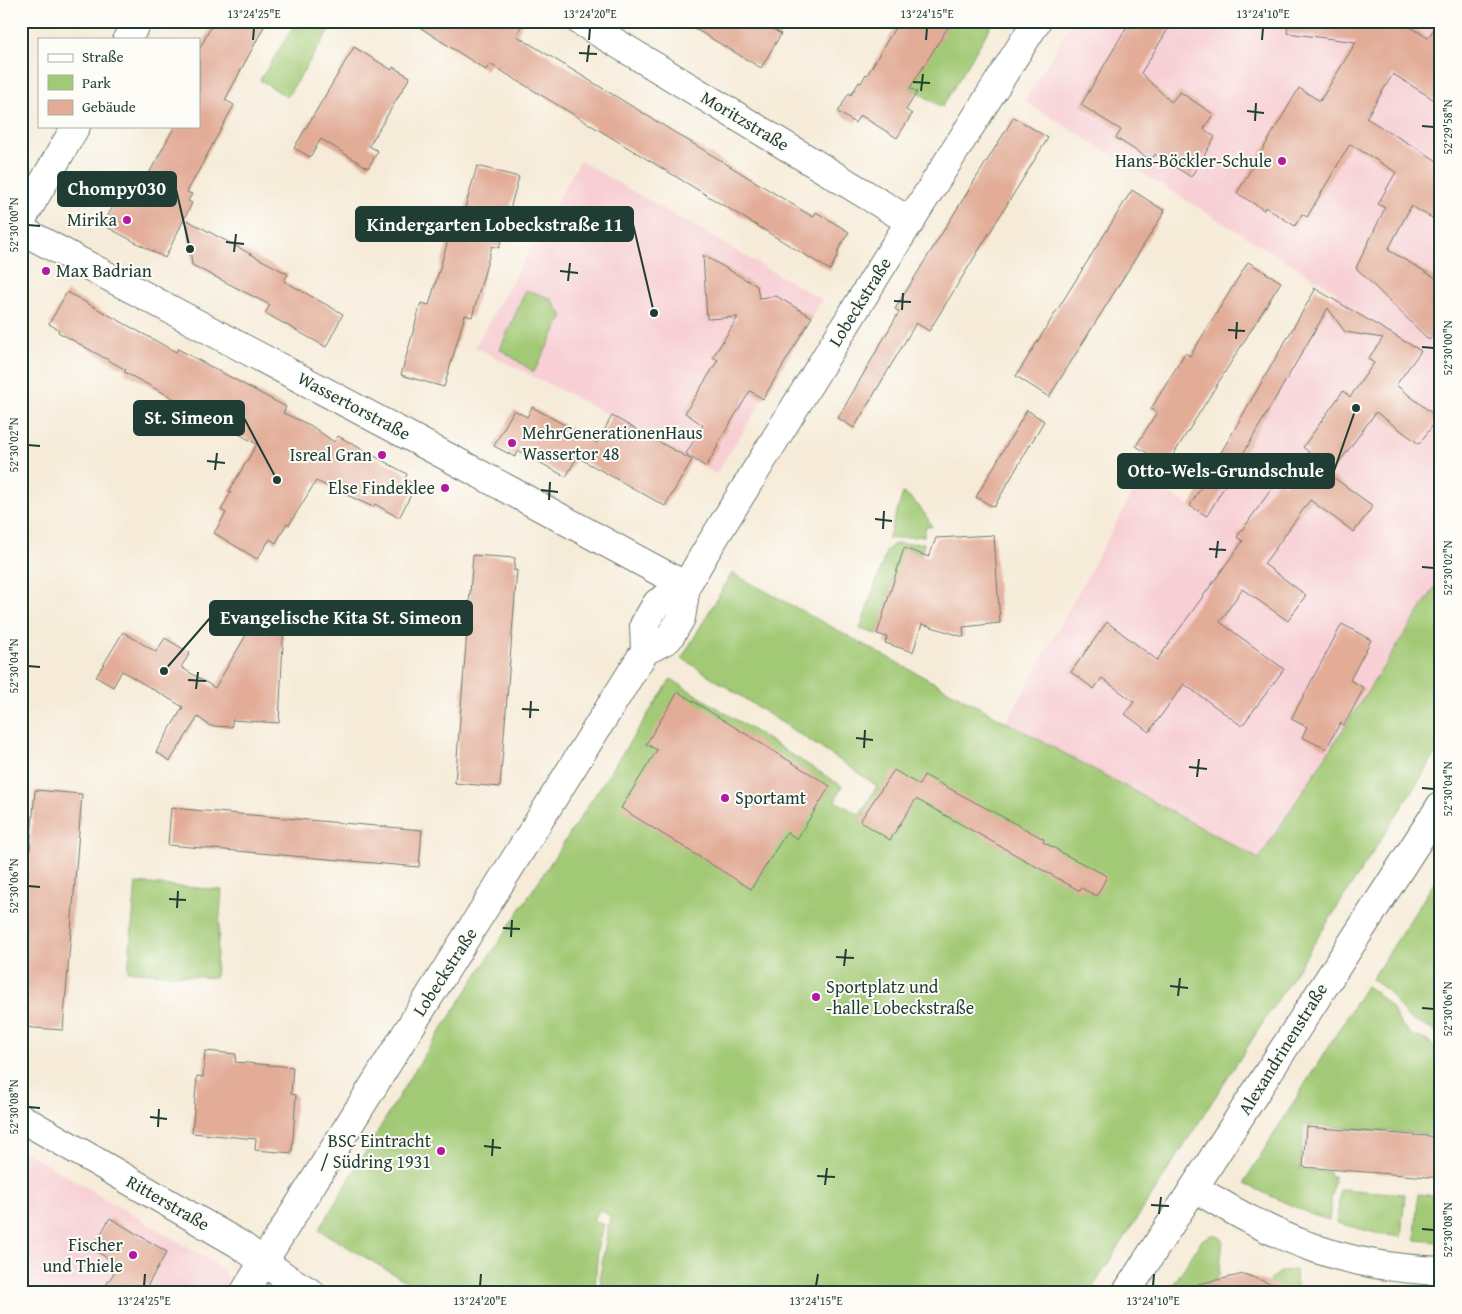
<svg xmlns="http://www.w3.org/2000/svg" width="1462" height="1314" font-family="'Gentium Book Plus',serif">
<rect width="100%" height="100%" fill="#fdfcf7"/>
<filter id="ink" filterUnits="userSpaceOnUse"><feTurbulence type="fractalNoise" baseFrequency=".02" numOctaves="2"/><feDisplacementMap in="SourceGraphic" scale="10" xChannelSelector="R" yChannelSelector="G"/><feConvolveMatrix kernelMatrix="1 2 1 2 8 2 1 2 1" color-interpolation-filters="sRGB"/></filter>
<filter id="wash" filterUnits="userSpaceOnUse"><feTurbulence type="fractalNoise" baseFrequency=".0096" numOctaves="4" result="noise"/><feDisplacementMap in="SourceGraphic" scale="20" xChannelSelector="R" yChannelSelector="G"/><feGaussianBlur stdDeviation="1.12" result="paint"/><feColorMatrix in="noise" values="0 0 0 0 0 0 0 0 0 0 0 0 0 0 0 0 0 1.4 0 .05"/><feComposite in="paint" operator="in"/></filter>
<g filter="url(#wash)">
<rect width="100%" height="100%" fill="#f6ebd8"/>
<!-- built -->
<path fill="#f7cfd4" d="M1073,21H1441V578L1259,860L1007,722L1141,478L1207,516L1337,292L1024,101Z
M580,161L822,300L792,350L784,366L716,474L612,416L475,347Z
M21,1149L219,1266L223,1269L227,1279L225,1288L222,1293H21Z"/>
<!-- green -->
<path fill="#a2c975" stroke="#608354" d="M297,21H335L287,97L260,80Z
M952,21H994L942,107L909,87Z
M526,290L550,298L563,316L534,372L500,349Z
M903,493C916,501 925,512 932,527L926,526L924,536L888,539Z
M924,543L922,554L905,548L877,634L860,629L887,550L894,544Z
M732,573L1259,859L1441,578V746L1089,1293H603L600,1276L610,1216L600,1209L593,1220L604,1225L598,1245L595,1288L596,1293H426L319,1230L409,1079L671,679L842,786L835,801L860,815L877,786L850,767L682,658Z
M1441,872V1034L1408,1018L1387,990L1372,979Z
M136,883L222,890L215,978L128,971Z
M1366,986L1379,995L1390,1006L1401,1024L1412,1035L1428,1041L1441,1052V1135L1304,1125L1300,1170L1330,1172V1176H1334L1329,1220L1310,1214L1245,1184L1246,1179Z
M1340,1189L1405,1194L1401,1237L1380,1234L1337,1223Z
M1418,1194L1441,1196V1242L1415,1240Z
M1211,1235H1217L1223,1240L1219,1276L1216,1277V1281L1193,1293H1168L1202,1240Z
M1295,1270L1298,1293H1274L1270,1289V1280L1282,1271Z"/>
<g id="blocks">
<!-- building -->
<path fill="#e2ac97" d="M214,21H267L225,100L234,105L187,192L192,194L188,201L192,203L165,258L103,225L123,188L137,195L175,126H199V50Z
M410,21H523L517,36L813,217L816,212L849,232L837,252L839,253L830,270L490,64L486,70Z
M682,21H759L781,34L761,68Z
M899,21H952L910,88L917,92L906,110L912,114L897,138L860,115L855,123L838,112L849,93L851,95L859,82L861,83L866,74L867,75Z
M1130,21H1173L1141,73L1171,102L1180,92L1213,114L1204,129L1215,137L1191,177L1155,154L1154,157H1146L1116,138L1121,130L1081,105Z
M1288,21H1401L1428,38L1439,21H1441V104L1393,74L1366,118L1441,163V223L1411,206L1388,250L1441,281V324L1429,340L1356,268L1385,208L1378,204L1396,172L1350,144L1307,217L1302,214L1295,226L1265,207L1264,210L1237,193L1299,88L1320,101L1356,42L1287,33Z
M354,47L392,70L393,67L410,77L369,146L378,151L368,168L321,139L310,157L294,148Z
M1014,117L1048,138L929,331L916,323L854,428L838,418L899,312L895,309Z
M477,166L519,177L499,248L492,246L472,317L465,315L444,387L401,375L421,303L429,305L450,234L457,236Z
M1132,190L1165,211L1049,397L1016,376Z
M187,220L288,274L284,281L343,314L326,347L265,313L270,305L192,265Z
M703,255L757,286L759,298L776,296L812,317L763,399L750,391L717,445L718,446L706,467L686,454L703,425L685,413L718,360L713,357L738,317L707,319Z
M1248,262L1281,282L1167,465L1136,446L1157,412L1151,409L1185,353L1190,356Z
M1314,288L1421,351L1396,385L1438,418L1419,444L1376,412L1330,475L1373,506L1354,532L1310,500L1264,564L1306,595L1288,621L1242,589L1220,622L1284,669L1242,726L1184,684L1149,732L1125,714L1134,702L1102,678L1094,689L1071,672L1107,622L1157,660L1243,541L1237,537L1278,480L1285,485L1309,452L1303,447L1343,391L1350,397L1374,363L1368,359L1383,338L1345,332L1328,308L1207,516L1190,506L1315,290Z
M67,292L176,352L178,349L286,407L283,413L310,425L334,442L338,436L407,474L405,479L416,485L399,518L375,504L373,507L316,481L289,525L287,523L276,543L270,539L257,559L214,533L226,513L221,510L231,492L229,491L257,444L217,422L216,423L183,405L184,404L124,372L126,370L58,332L59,330L49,324Z
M532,407L597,443L612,416L692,460L665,506L577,457L566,477L519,451L515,457L494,446L514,410L527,417Z
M1027,410L1044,421L994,507L976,497Z
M994,535L1000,623L963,627L964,637L922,624L913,652L885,643L887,637L877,634L904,548L929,557L936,538Z
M473,555L515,558L514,571L517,570L500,787L455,783Z
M259,613L273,621L284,622L279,723L232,720V727L210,726L198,717L170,761L156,752L183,707L122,671L113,687L96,677L123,632L156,652L165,638L190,653L181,667L215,688Z
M1342,624L1371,640L1350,680L1364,688L1344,725L1340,723L1326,749L1302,737L1307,727L1291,719Z
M678,692L830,786L797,839L787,832L751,889L621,808L657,750L646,744Z
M894,770L919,785L924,775L1044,839L1043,842L1058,850V851L1107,876L1097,896L1081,888L1080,891L916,799L890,840L860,821Z
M35,790L82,794L63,1030L21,1027V960Z
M171,808L422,830L419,867L168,845Z
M205,1051L236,1054L235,1062L293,1067L291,1094L296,1095L292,1153L255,1150L256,1139L192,1133L197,1076L203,1077Z
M1306,1127L1441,1137V1178L1303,1167Z
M110,1218L167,1252L143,1293H101L119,1265L92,1249Z
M1244,1274L1288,1290V1293H1198V1284Z"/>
</g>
</g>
<g filter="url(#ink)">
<use href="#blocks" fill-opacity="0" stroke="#6a7a6d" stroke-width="1"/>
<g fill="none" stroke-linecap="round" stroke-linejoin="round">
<!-- minor casing -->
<g stroke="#6a7a6d" stroke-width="30">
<path id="minor" d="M580,21L911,222
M21,230L463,465L686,586
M645,651L644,625L657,603L686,586
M21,1118L239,1244L288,1279L311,1293
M1194,1188C1230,1209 1267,1231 1306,1245C1349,1262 1395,1269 1441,1271
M244,1293L645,651L668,639L671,635L681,618L686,586L705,553L890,253L1037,21
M1126,1293L1441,805"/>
</g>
<!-- major casing -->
<g stroke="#6a7a6d" stroke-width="30">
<path id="major" d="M127,39L138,21
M21,221L76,126"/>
</g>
<!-- minor -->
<use href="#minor" stroke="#fff" stroke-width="28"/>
<!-- major -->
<use href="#major" stroke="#fff" stroke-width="28"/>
</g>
</g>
<!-- ticks -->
<path fill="none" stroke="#1f3d34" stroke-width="2" d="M253,40L254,28M589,40L590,28M926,40L927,28M1262,40L1263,28M579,53L597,54M587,62L589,45M913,82L930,83M921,91L923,74M1247,111L1264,113M1255,121L1256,103M1422,126L1434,127M28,225L40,226M226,242L244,244M234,252L236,234M560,271L578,273M568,281L570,263M894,301L911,302M902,310L903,293M1228,330L1245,331M1236,339L1237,322M1422,347L1434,348M28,445L40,446M207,461L225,463M215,470L217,453M541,490L558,492M549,500L550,482M875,519L892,521M883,529L884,511M1209,549L1226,550M1216,558L1218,541M1422,567L1434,568M28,666L40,667M188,680L206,681M196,689L198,672M522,709L539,710M530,718L531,701M856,738L873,740M864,748L865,730M1189,767L1207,769M1197,777L1199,759M1422,788L1434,789M28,886L40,887M169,899L186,900M177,908L178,891M503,928L520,929M511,937L512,920M836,957L854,958M844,966L846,949M1170,986L1188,988M1178,996L1180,978M1422,1008L1434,1009M28,1107L40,1108M150,1117L167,1119M158,1127L159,1109M484,1146L501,1148M492,1156L493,1139M817,1176L835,1177M825,1185L827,1168M1151,1205L1169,1206M1159,1214L1161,1197M1422,1229L1434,1230M144,1286L145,1274M480,1286L481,1274M816,1286L818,1274M1153,1286L1154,1274"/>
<!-- markers -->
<g fill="#b5179e" stroke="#fdfcf7" stroke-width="2">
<circle cx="1282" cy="161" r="5"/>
<circle cx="127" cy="220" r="5"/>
<circle cx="46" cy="271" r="5"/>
<circle cx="512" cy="443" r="5"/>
<circle cx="382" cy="455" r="5"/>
<circle cx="445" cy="488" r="5"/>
<circle cx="725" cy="798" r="5"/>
<circle cx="816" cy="997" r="5"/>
<circle cx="441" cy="1151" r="5"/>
<circle cx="133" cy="1255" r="5"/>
</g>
<g text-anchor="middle" stroke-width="4" stroke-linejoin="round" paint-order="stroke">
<!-- street labels -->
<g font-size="18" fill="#1f3d34" stroke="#fdfcf7">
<text transform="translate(745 121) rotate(31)" y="6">Moritzstraße</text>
<text transform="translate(860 302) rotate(-58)" y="6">Lobeckstraße</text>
<text transform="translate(354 406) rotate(28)" y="6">Wassertorstraße</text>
<text transform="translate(445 972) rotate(-57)" y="6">Lobeckstraße</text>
<text transform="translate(1283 1049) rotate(-58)" y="6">Alexandrinenstraße</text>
<text transform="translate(168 1203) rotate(30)" y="6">Ritterstraße</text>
</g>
<!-- poi labels -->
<g font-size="18" fill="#1f3d34" stroke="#fdfcf7" text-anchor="end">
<text x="1272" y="167">Hans-Böckler-Schule</text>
<text x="117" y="226">Mirika</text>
<text x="56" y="277" text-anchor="start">Max Badrian</text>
<text x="522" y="439" text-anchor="start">MehrGenerationenHaus<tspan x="522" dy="21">Wassertor 48</tspan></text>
<text x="372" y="461">Isreal Gran</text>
<text x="435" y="494">Else Findeklee</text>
<text x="735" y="804" text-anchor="start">Sportamt</text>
<text x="826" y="993" text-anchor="start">Sportplatz und<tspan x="826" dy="21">-halle Lobeckstraße</tspan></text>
<text x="431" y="1147">BSC Eintracht<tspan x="431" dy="21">/ Südring 1931</tspan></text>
<text x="123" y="1251">Fischer<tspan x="123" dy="21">und Thiele</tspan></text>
</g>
</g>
<!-- callouts -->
<path fill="none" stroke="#1f3d34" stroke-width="2" d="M190 249L176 189M654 313L633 224M277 480L244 418M1356 408L1334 471M164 671L210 618"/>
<g fill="#1f3d34" stroke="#fdfcf7" stroke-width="2">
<circle cx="190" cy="249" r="5"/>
<circle cx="654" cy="313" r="5"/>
<circle cx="277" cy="480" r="5"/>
<circle cx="1356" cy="408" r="5"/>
<circle cx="164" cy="671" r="5"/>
</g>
<g fill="#1f3d34" stroke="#1f3d34" stroke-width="2">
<rect x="58" y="172" width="118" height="34" rx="5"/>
<rect x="356" y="207" width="277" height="34" rx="5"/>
<rect x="134" y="401" width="110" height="34" rx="5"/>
<rect x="1118" y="454" width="216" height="34" rx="5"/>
<rect x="210" y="601" width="262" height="34" rx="5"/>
</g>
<g font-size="19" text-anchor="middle" font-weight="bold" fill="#fff">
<text x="117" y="195">Chompy030</text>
<text x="495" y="231">Kindergarten Lobeckstraße 11</text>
<text x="189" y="424">St. Simeon</text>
<text x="1226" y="477">Otto-Wels-Grundschule</text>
<text x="341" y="624">Evangelische Kita St. Simeon</text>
</g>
<!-- margin -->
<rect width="1462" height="1314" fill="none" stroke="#fdfcf7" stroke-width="55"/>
<!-- legend -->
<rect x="38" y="38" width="162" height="90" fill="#fdfcf7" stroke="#a4b0a9"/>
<rect x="48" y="54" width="25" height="8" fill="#ffffff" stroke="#a4b0a9"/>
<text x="82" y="62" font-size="15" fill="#1f3d34">Straße</text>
<rect x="48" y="75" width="25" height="15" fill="#a2c975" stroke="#a4b0a9"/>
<text x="82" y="88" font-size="15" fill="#1f3d34">Park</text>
<rect x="48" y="100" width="25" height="15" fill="#e2ac97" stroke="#a4b0a9"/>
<text x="82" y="112" font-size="15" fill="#1f3d34">Gebäude</text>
<rect x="28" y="28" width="1406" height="1258" fill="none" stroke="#1f3d34" stroke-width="2"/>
<g font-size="12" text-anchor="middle" fill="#1f3d34">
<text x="254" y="18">13°24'25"E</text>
<text x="590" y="18">13°24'20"E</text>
<text x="927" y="18">13°24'15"E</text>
<text x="1263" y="18">13°24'10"E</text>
<text transform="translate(1448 127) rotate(-90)" y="4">52°29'58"N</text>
<text transform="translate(14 225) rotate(-90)" y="4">52°30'00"N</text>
<text transform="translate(1448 348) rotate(-90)" y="4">52°30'00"N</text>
<text transform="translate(14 445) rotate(-90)" y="4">52°30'02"N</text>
<text transform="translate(1448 568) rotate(-90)" y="4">52°30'02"N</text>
<text transform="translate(14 666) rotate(-90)" y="4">52°30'04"N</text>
<text transform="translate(1448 789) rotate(-90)" y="4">52°30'04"N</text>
<text transform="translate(14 886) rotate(-90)" y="4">52°30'06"N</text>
<text transform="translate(1448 1009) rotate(-90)" y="4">52°30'06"N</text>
<text transform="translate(14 1107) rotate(-90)" y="4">52°30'08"N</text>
<text transform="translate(1448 1230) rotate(-90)" y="4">52°30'08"N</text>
<text x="144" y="1305">13°24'25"E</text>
<text x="480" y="1305">13°24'20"E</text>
<text x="816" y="1305">13°24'15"E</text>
<text x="1153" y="1305">13°24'10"E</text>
</g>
</svg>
